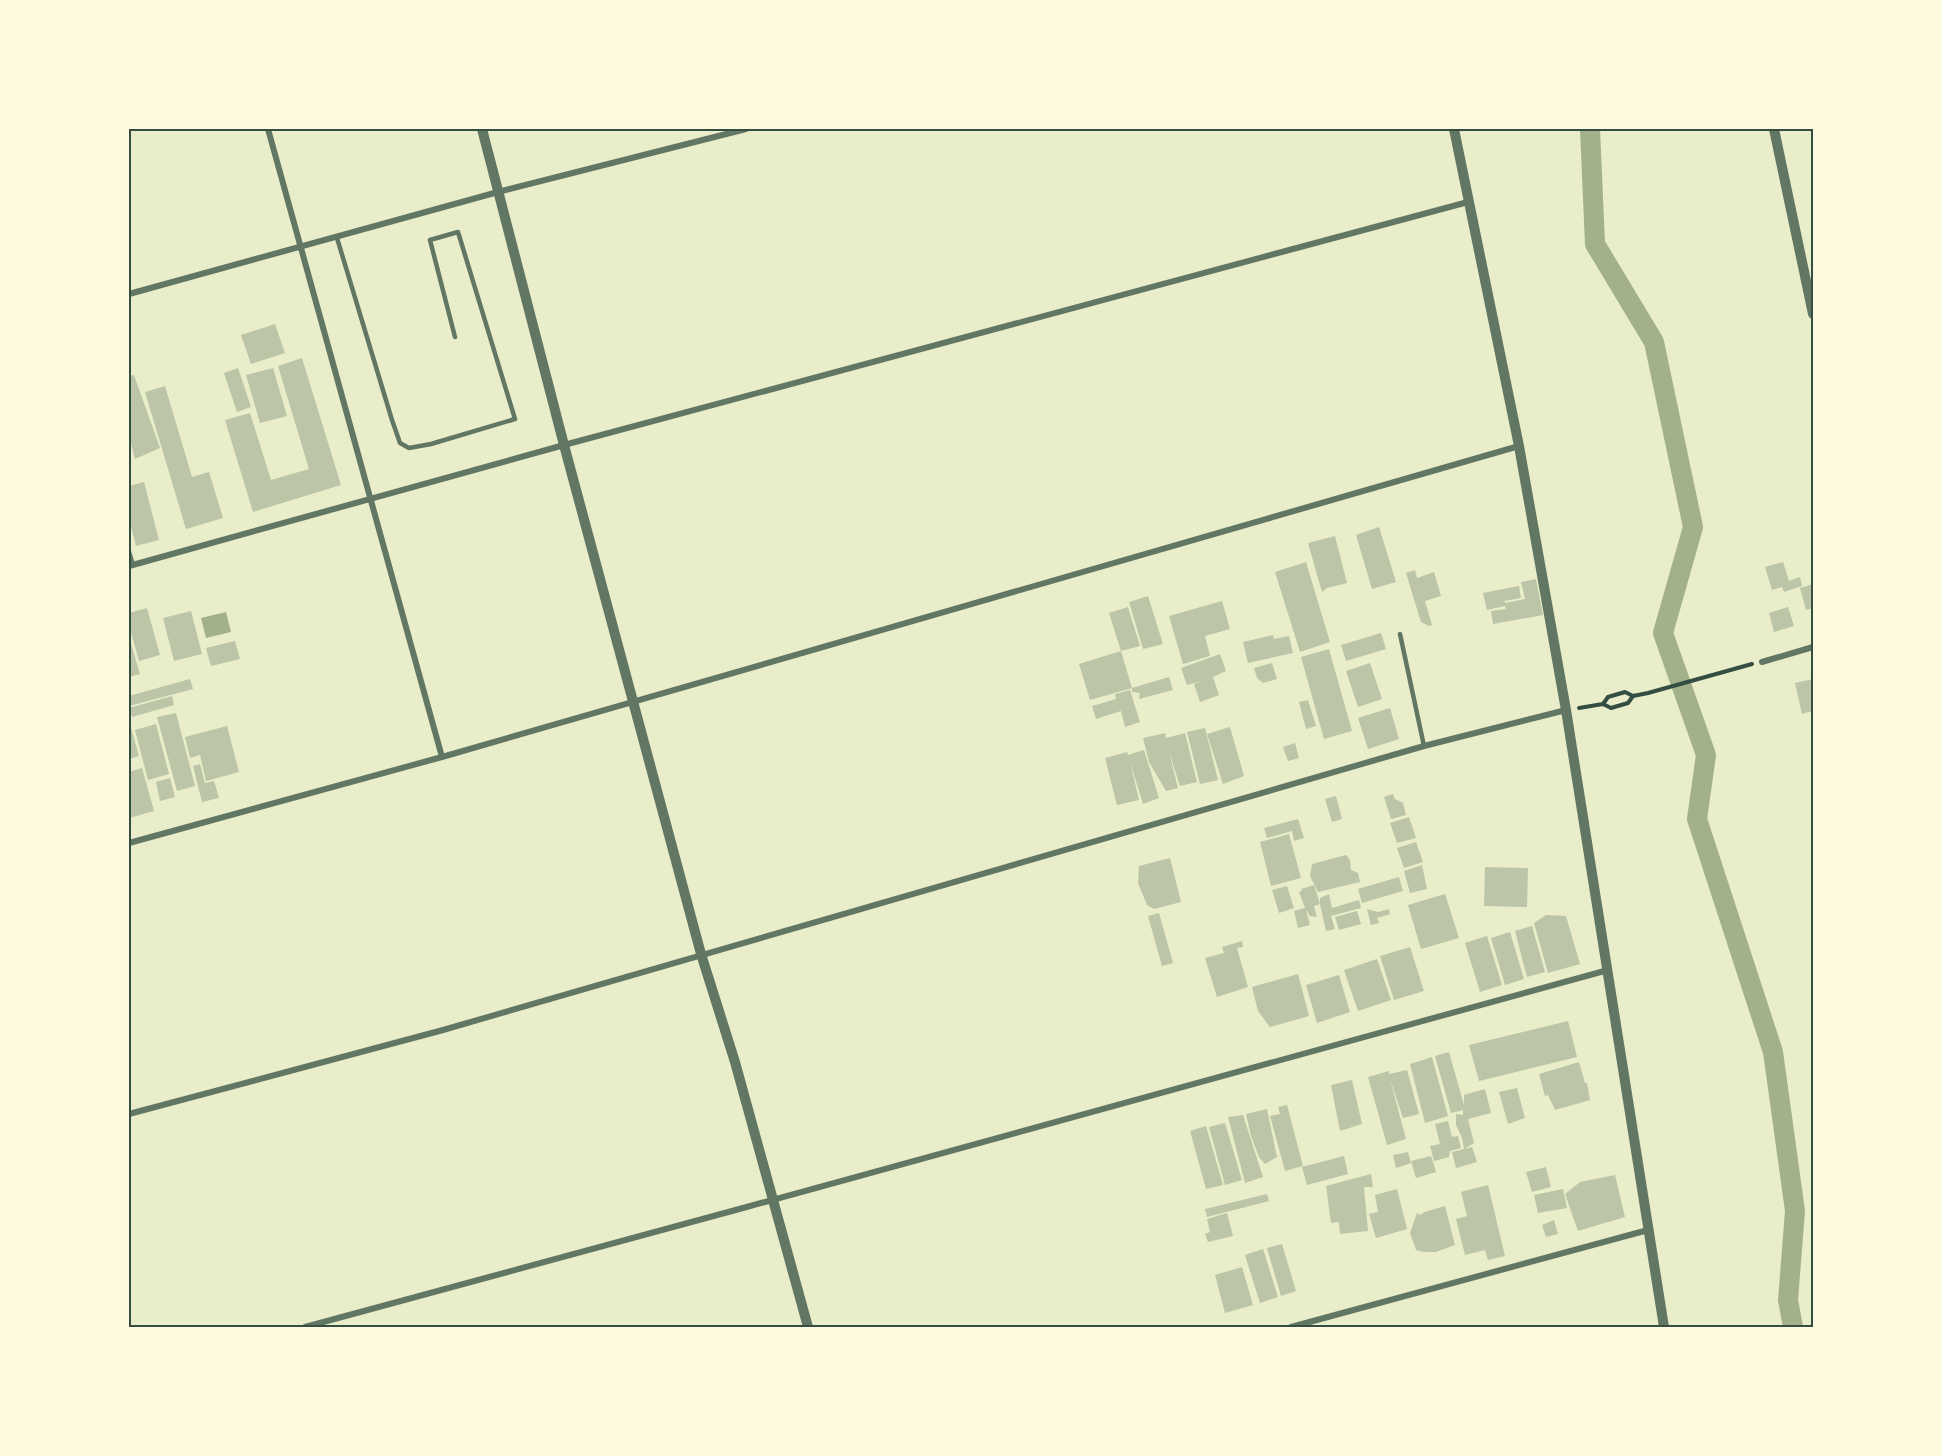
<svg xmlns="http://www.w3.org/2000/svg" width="1942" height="1456" font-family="Karla,sans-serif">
<rect width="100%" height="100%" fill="#e9edc9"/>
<!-- water -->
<path fill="#a3b18a" d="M226,612L231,632L206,638L201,618Z"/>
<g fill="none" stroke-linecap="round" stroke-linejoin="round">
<!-- canal -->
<path stroke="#a3b18a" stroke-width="20" d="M1590,129L1595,244L1654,342L1693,527L1663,633L1706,755L1697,819L1773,1052L1795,1211L1788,1300L1793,1327"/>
</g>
<!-- building -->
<path fill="#bcc5a7" d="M275,324L285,353L251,364L241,335Z
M302,358L341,485L253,512L225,420L250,413L271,480L309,469L278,366Z
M238,368L251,407L237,412L224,373Z
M273,368L287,416L260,423L246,375Z
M134,375L160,448L135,459L129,436V376Z
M165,386L192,477L209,472L223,518L186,529L145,392Z
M144,482L159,540L136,546L129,519V486Z
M1379,527L1396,582L1372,589L1356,535Z
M1335,536L1347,583L1327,588L1322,592L1308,543Z
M1306,562L1330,642L1300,652L1275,572Z
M1783,562L1789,581L1800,577L1802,586L1784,592L1782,587L1772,590L1765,567Z
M1415,570L1417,578L1434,572L1441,596L1425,601L1432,625L1429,626L1421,622L1406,573Z
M1536,579L1543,615L1493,624L1491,611L1506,609L1505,606L1487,610L1483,593L1519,586L1521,598L1504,601L1505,603L1525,599L1521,582Z
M1813,584V608L1806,610L1800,588Z
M1148,596L1163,644L1143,649L1129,602Z
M1222,601L1230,629L1205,636L1210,656L1183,664L1169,616Z
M1128,607L1140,646L1121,651L1109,613Z
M1788,607L1794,626L1774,632L1769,613Z
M147,608L160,655L139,661L129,625V613Z
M191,611L202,654L174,661L163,618Z
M1381,633L1386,649L1346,661L1341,645Z
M1273,635L1274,639L1289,636L1293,653L1248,663L1243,642Z
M129,637L140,674L129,677Z
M235,641L240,659L211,666L206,648Z
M1329,649L1352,731L1324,739L1301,657Z
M1121,651L1132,688L1090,700L1079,664Z
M1220,654L1226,671L1213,677L1219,695L1200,702L1194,684L1202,681L1187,685L1181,668Z
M1272,663L1277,679L1263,683L1257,678L1254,668Z
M1370,663L1382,699L1358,707L1346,671Z
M1169,677L1173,690L1139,699L1140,693L1132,692V688Z
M190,679L193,689L129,706V696Z
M1813,679V711L1802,714L1795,683Z
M1130,690L1140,722L1125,727L1121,711L1096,719L1092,706L1116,699L1115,694Z
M172,696L174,705L132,717L129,708Z
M1308,700L1316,726L1306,729L1299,702Z
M1390,708L1399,739L1368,749L1358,718Z
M176,713L195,786L177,791L157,717Z
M129,721L139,756L129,759Z
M156,724L169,774L148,780L135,730Z
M227,726L239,772L206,781L200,755L190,758L185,737Z
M1230,727L1244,776L1223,784L1207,734Z
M1205,728L1218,780L1200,784L1187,732Z
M1165,733L1166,738L1185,733L1197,782L1180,786L1169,752L1178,788L1166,791L1149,762L1143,738Z
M1295,743L1299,758L1288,761L1283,747Z
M1144,750L1159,798L1143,804L1130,762L1139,800L1117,805L1105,758L1127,752L1128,755Z
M200,764L205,783L214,781L219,798L202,802L193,766Z
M142,768L154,811L129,818V772Z
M170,778L175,797L160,801L156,782Z
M1393,794L1395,799L1403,803L1406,815L1391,819L1384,797Z
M1336,796L1342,819L1332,822L1325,799Z
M1409,817L1416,838L1397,843L1390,823Z
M1298,819L1304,838L1294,841L1292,831L1267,838L1264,828Z
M1289,834L1301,878L1271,886L1260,842Z
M1416,842L1423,862L1404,868L1397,848Z
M1346,855L1350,860L1351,870L1358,873L1360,882L1318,892L1310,876L1312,864Z
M1170,858L1181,902L1154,909L1147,905L1138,883L1139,866Z
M1422,865L1427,889L1410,893L1404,871Z
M1485,867L1528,868L1527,907L1484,906Z
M1399,877L1403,891L1362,903L1358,889Z
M1314,885L1320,904V898L1329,894L1332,908L1359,900L1361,908L1331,916L1335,929L1326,931L1320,904L1314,906L1317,917L1310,916L1306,910L1310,925L1298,928L1294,911L1305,908L1299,892L1302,891L1301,889Z
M1287,886L1294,908L1279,913L1272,890Z
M1445,894L1459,938L1421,949L1408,905Z
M1367,909L1378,912L1389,909L1390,914L1377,918L1379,923L1371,925Z
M1357,911L1361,924L1339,930L1335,917Z
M1159,913L1173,963L1162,966L1148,916Z
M1546,915L1566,916L1580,964L1548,973L1534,923Z
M1532,926L1545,972L1527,977L1515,931Z
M1510,932L1524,979L1505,985L1491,938Z
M1487,936L1502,985L1480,992L1465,943Z
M1242,941L1243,947L1237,948L1248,987L1217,997L1205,958L1224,953L1222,947Z
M1410,947L1424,991L1394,1000L1380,956Z
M1377,959L1391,1000L1358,1011L1344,970Z
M1298,974L1309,1016L1270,1027L1258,1011L1252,987Z
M1339,975L1350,1012L1317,1023L1306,985Z
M1568,1021L1577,1057L1479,1081L1469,1045Z
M1449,1052L1464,1105V1095L1485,1089L1491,1113L1468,1119L1474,1143L1464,1149L1462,1138L1456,1125V1114L1463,1115V1110L1451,1113L1435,1056Z
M1432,1057L1448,1116L1425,1123L1410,1064Z
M1579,1062L1585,1083H1587L1590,1100L1555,1110L1548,1095L1545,1096L1539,1074Z
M1407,1070L1419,1114L1403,1118L1390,1079L1406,1139L1387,1145L1368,1077L1389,1071V1074Z
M1352,1080L1362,1124L1340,1131L1331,1085Z
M1517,1088L1525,1118L1508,1124L1499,1092Z
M1287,1105L1303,1166L1285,1171L1270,1116L1280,1114L1278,1107Z
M1267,1109L1277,1157L1265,1164L1259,1157L1251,1136L1246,1114Z
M1243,1115L1263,1177L1245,1183L1228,1117Z
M1448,1121L1452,1137L1458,1136L1461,1148L1450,1151L1449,1157L1434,1161L1430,1146L1440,1144L1435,1124Z
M1225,1123L1242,1180L1225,1185L1209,1127Z
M1206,1126L1223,1185L1206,1189L1190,1131Z
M1472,1147L1477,1162L1456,1168L1452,1152Z
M1408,1152L1411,1163L1396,1168L1393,1155Z
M1344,1156L1348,1174L1307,1185L1302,1167Z
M1431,1156L1436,1172L1416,1178L1411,1161Z
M1546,1167L1551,1187L1532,1192L1526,1172Z
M1371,1174L1373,1187H1364L1368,1231L1340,1234L1339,1222L1331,1223L1326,1186Z
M1615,1175L1625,1217L1578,1231L1565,1194L1580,1182Z
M1488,1185L1505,1256L1488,1260L1485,1250L1465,1255L1456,1219L1467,1216L1461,1192Z
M1397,1189L1407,1229L1376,1238L1369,1214L1378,1212L1375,1195Z
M1563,1189L1567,1208L1538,1213L1534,1195Z
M1267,1194L1269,1201L1207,1217L1205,1209Z
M1445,1206L1455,1245L1436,1252H1424L1416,1250L1410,1233L1417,1213L1420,1215L1425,1212Z
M1227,1213L1233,1236L1208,1242L1205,1234L1210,1232L1207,1219Z
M1554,1220L1558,1234L1546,1237L1542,1225Z
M1282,1244L1296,1291L1281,1296L1267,1248Z
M1263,1249L1278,1297L1260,1303L1245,1255Z
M1242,1267L1253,1305L1225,1313L1215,1275Z"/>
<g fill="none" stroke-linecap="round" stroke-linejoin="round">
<!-- path -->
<path stroke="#344e41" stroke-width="4" d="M1603,704L1608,697L1625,692L1633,696L1648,693L1752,664
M1579,708L1603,704L1611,708L1628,703L1633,696"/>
<!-- service -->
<path stroke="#617663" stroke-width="4.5" d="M337,238L392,420L400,443L409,448L431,444L515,419L458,232L430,240L455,337
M129,552L133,565
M1400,634L1424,746"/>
<!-- minor -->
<path stroke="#617663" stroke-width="6" d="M268,129L442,757
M129,294L498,192L746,129
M129,566L564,445L1468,202
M1762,662L1813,647
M129,843L442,757L1519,446
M129,1114L443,1030L1424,746L1566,710
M305,1327L743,1208L1608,970
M1291,1327L1648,1230"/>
<!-- tertiary -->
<path stroke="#617663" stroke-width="10" d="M482,129L564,445L701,954L735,1062L808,1327
M1454,129L1519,446L1566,710L1664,1327
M1774,129L1813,314"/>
</g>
<!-- border -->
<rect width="1942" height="1456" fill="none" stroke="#fefae0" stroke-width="261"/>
<rect x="130" y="130" width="1682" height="1196" fill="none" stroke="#344e41" stroke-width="2"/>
</svg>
